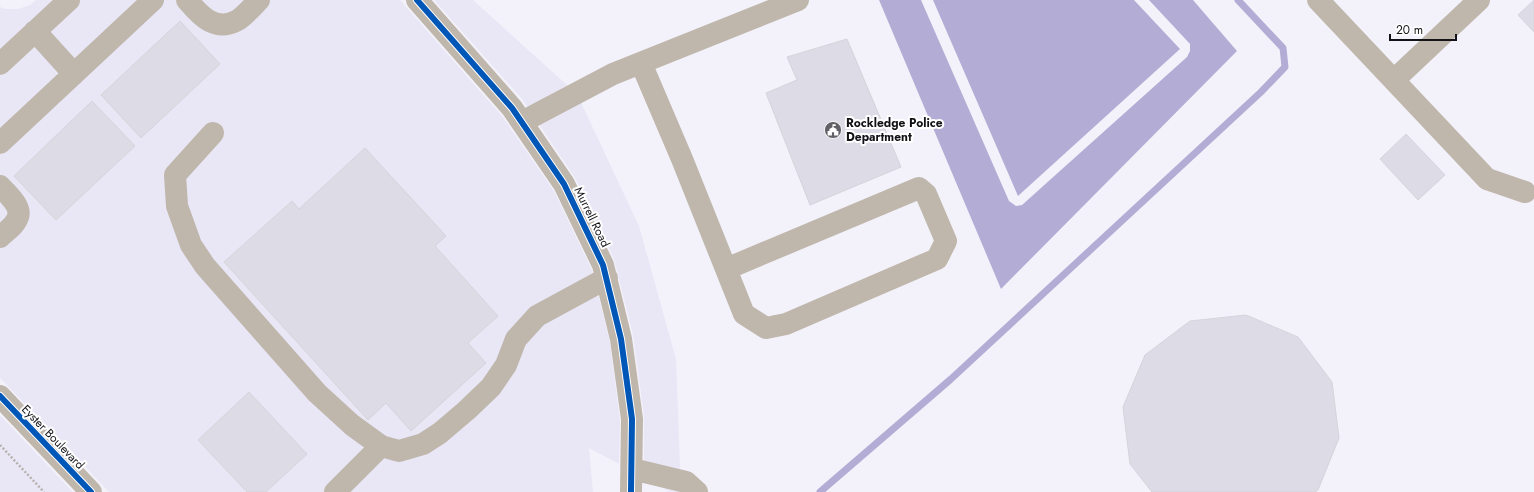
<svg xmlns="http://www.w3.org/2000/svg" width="1534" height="492" font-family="Jost,sans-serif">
<rect width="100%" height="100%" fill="#f3f2fa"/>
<!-- built -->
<path fill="#e9e7f6" d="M36,0H400L502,116L554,191L592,270L610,342L620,421L619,464L589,448L593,492H109L0,378V7L5,9H18L30,5Z
M434,0H473L577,94L639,226L676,359L681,492H670L644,478V416L633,335L614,259L575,178L522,99Z
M0,415L73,492H0Z"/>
<!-- water -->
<path fill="#b3add6" d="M879,0H921L1009,201L1016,206L1022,205L1187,57L1190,51V44L1149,0H1193L1237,51L1001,289Z
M933,0H1134L1180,49L1018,196Z"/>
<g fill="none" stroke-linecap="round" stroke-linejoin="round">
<!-- stream -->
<path stroke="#b3add6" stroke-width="7" d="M820,492L951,379L1261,92L1285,67L1283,48L1238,0"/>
</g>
<!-- building -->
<path fill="#dddbe6" stroke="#d5d4da" d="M1534,0V32L1518,15Z
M180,21L220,64L141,138L101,95Z
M847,39L901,167L810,205L766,93L797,80L787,57Z
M92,101L135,146L56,220L14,176Z
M1406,134L1445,175L1418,200L1380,159Z
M365,148L446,236L435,246L498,316L468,343L486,363L411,431L386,403L368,420L224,262L292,201L299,209Z
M1246,315L1298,337L1332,382L1339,438L1318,490L1315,492H1152L1130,464L1123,407L1145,355L1190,321Z
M249,392L307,454L266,492H247L198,440Z"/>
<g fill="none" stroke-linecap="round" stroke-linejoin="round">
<!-- path -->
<path stroke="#b6b1ae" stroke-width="2.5" stroke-dasharray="2 2" stroke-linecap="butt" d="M0,445L44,492"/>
<!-- minor -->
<path stroke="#bfb6ac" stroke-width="22" d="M187,0C200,15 214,32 236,21C243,18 253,6 259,0
M417,0L512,108L564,184L603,265L621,339L632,419L631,492
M1318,0L1487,179L1525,192
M35,31L74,74
M641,63L682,159L744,314L766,328L786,324L937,259L946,241L926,194L919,188L726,269
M0,64L69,0
M1394,80L1479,0
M522,122L613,74L798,0
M213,133L175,175L177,206L191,245L205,266L317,393L352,425L381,446L399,451L423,444L440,433L467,410L491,387L506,365L516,339L537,316L607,278
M0,143L153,0
M0,186C8,195 25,208 16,221C13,227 5,232 0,237
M0,396L91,492
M632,469L686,482L697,492
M335,492L381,446"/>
<!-- cycleway casing -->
<g stroke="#fff" stroke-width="8">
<path id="cycleway" d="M417,0L512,108L564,184L603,265L621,339L632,419L631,492
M0,396L91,492"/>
</g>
<!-- cycleway -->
<use href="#cycleway" stroke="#0057b8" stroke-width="6"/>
</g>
<!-- icons -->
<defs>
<g id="civic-disc" transform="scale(0.9)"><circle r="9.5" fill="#616066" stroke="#fff"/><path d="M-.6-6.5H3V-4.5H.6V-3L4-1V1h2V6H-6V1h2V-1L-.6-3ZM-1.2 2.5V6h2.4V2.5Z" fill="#fff"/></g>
</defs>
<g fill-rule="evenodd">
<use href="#civic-disc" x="833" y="130"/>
</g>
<g text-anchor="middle" stroke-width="4" stroke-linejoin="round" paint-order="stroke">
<!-- poi labels -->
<g font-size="12" font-weight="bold" fill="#131217" stroke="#fff" text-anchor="start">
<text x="846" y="127">Rockledge Police<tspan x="846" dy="14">Department</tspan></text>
</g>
<!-- street labels -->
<g font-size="12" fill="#131217" stroke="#fff">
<text transform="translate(592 217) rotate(64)" y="4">Murrell Road</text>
<text transform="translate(53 437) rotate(46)" y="4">Eyster Boulevard</text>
</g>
</g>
<!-- scale -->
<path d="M1390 34v6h66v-6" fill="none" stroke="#131217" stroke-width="2"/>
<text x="1396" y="34" font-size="12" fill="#131217" stroke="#ffffff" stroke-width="3" paint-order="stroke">20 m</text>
</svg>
